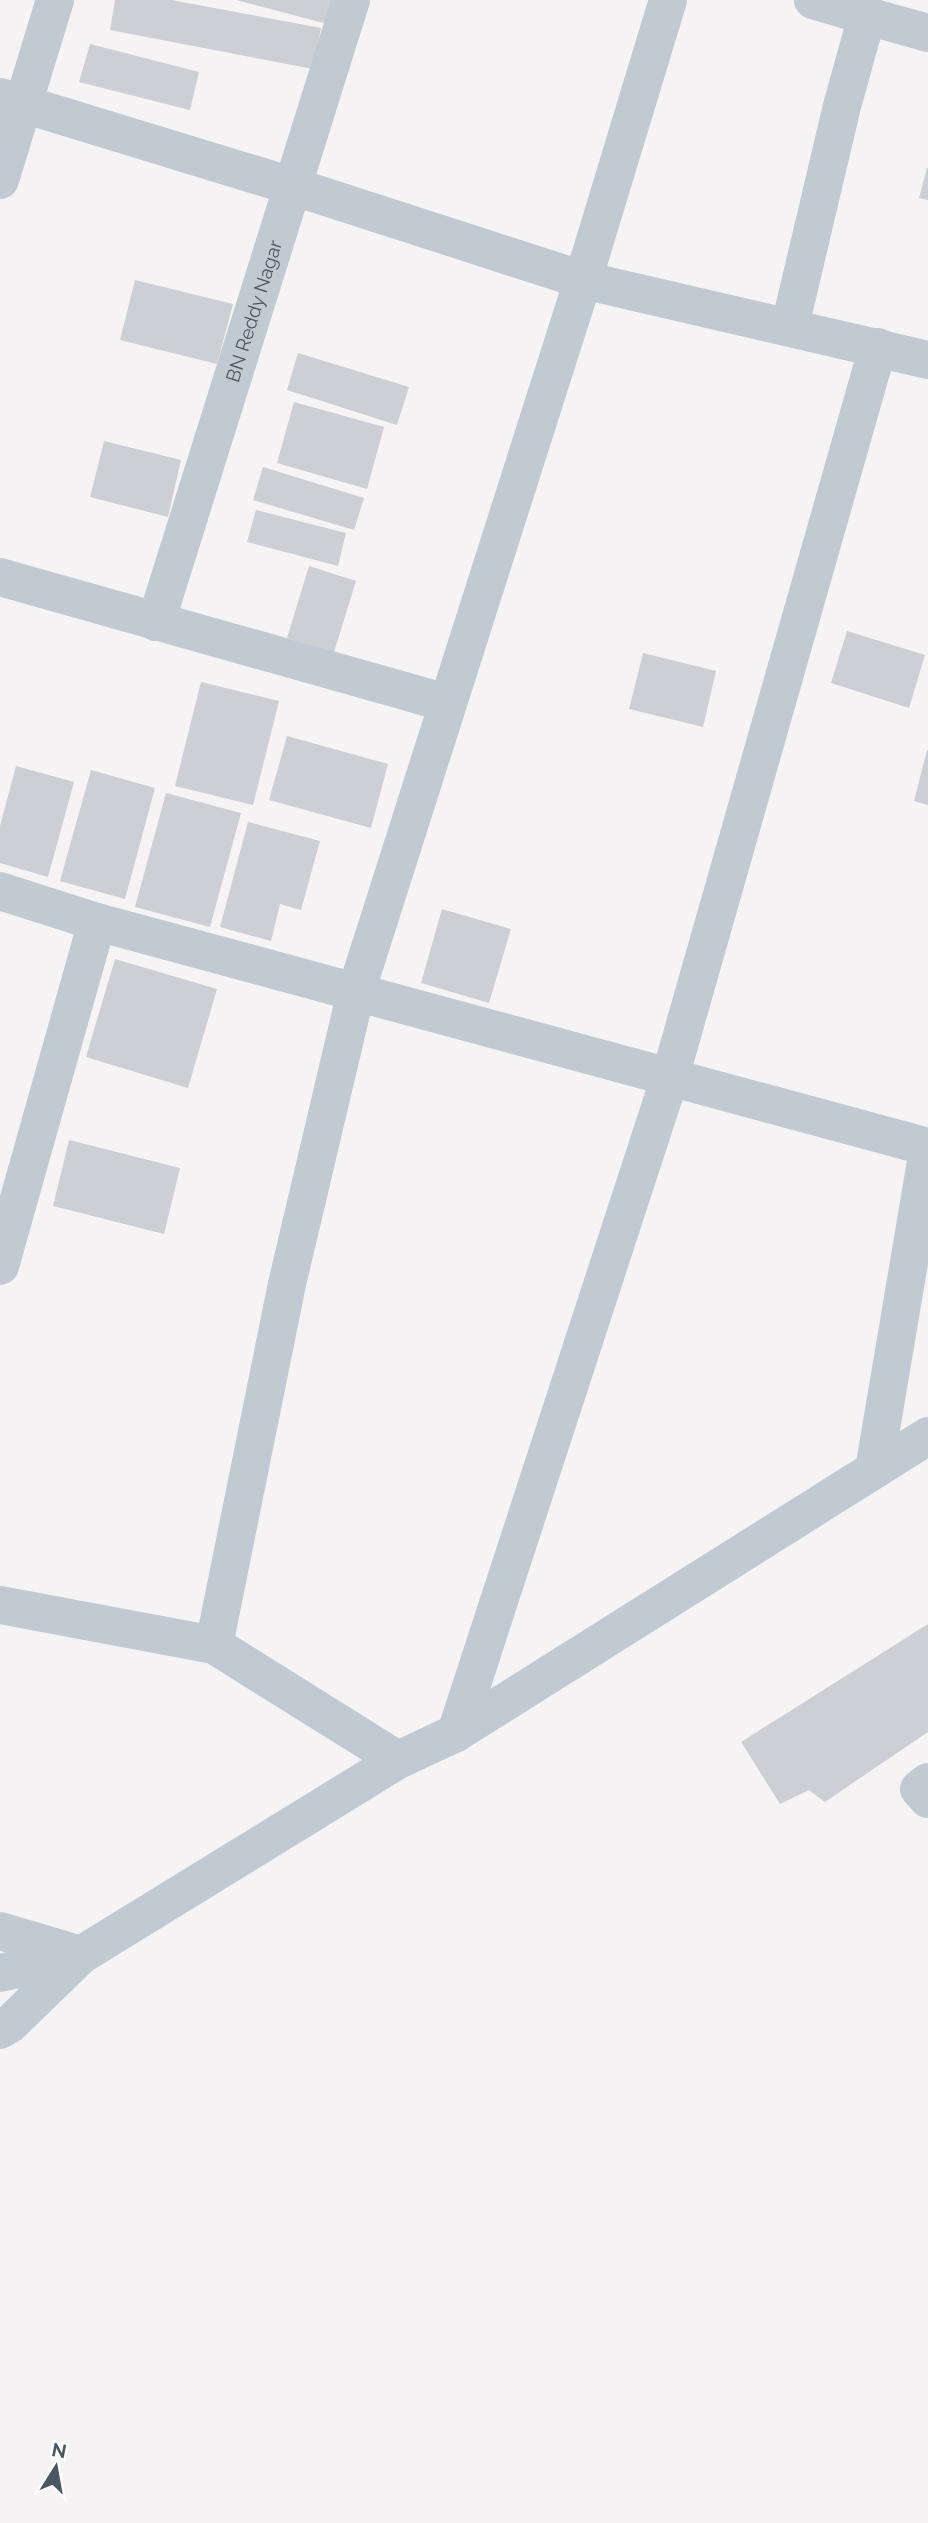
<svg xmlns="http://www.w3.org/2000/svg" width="928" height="2523" font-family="Raleway,sans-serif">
<rect width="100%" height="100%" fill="#f5f3f3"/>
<!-- building -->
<path fill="#cdcfd5" d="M115,0H171L321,28L313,69L110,30Z
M236,0H341L335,26Z
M90,44L199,72L190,110L79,82Z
M927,168H928V200L919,198Z
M135,280L233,304L217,364L120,340Z
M298,353L409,387L397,425L287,390Z
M294,402L384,427L367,489L277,463Z
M104,441L181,460L168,517L90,497Z
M263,467L364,498L354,530L253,500Z
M256,510L346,533L338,566L247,542Z
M309,566L356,581L334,652L287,638Z
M847,631L925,655L909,708L831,683Z
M643,653L716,671L703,727L629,709Z
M201,682L279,701L253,805L175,786Z
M287,736L388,764L371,828L269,800Z
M927,750H928V805L914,801Z
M16,766L74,782L48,877L0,863V826Z
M91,770L155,788L125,899L60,881Z
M166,793L241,813L210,927L135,907Z
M248,822L320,841L301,910L280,904L271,941L220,927Z
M442,909L511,929L489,1003L421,983Z
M115,959L217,989L188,1088L86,1057Z
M69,1140L180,1168L164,1234L53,1206Z
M928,1624V1732L825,1802L809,1790L780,1804L741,1742Z"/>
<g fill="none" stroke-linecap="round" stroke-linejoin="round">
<!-- minor -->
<g stroke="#c1cad2" stroke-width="38">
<path d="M813,0L867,16"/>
<path d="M0,97L292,186L583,280L928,360"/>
<path d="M0,180L55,0"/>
<path d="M790,326L842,106L867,16L928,33"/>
<path d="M0,577L447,703"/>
<path id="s1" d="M156,622L351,0"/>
<path d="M0,891L97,922L928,1147"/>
<path d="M0,1266L97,922"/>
<path d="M874,1470L928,1150"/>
<path d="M0,1605L214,1645L398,1760"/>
<path d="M214,1645L287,1284L356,992L583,280L668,0"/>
<path d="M456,1733L670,1077L878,347"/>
<path d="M928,1782L919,1789L928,1799"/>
<path d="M0,1931L81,1955"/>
<path d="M0,1973L79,1956"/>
<path d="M0,2030L10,2024L81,1955L398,1760L456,1733L928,1436"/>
</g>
</g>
<g text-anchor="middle" stroke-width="5" stroke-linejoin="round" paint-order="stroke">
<!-- street labels -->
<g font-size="19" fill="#4a5661" stroke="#fff">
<text dy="7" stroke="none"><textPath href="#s1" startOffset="326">BN Reddy Nagar</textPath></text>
</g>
</g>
<!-- north arrow -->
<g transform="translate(56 2467) rotate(11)" stroke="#ffffff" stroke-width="5" paint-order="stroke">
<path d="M0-5L12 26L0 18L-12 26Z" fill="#4a5661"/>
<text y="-10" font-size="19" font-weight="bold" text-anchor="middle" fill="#4a5661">N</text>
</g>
</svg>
